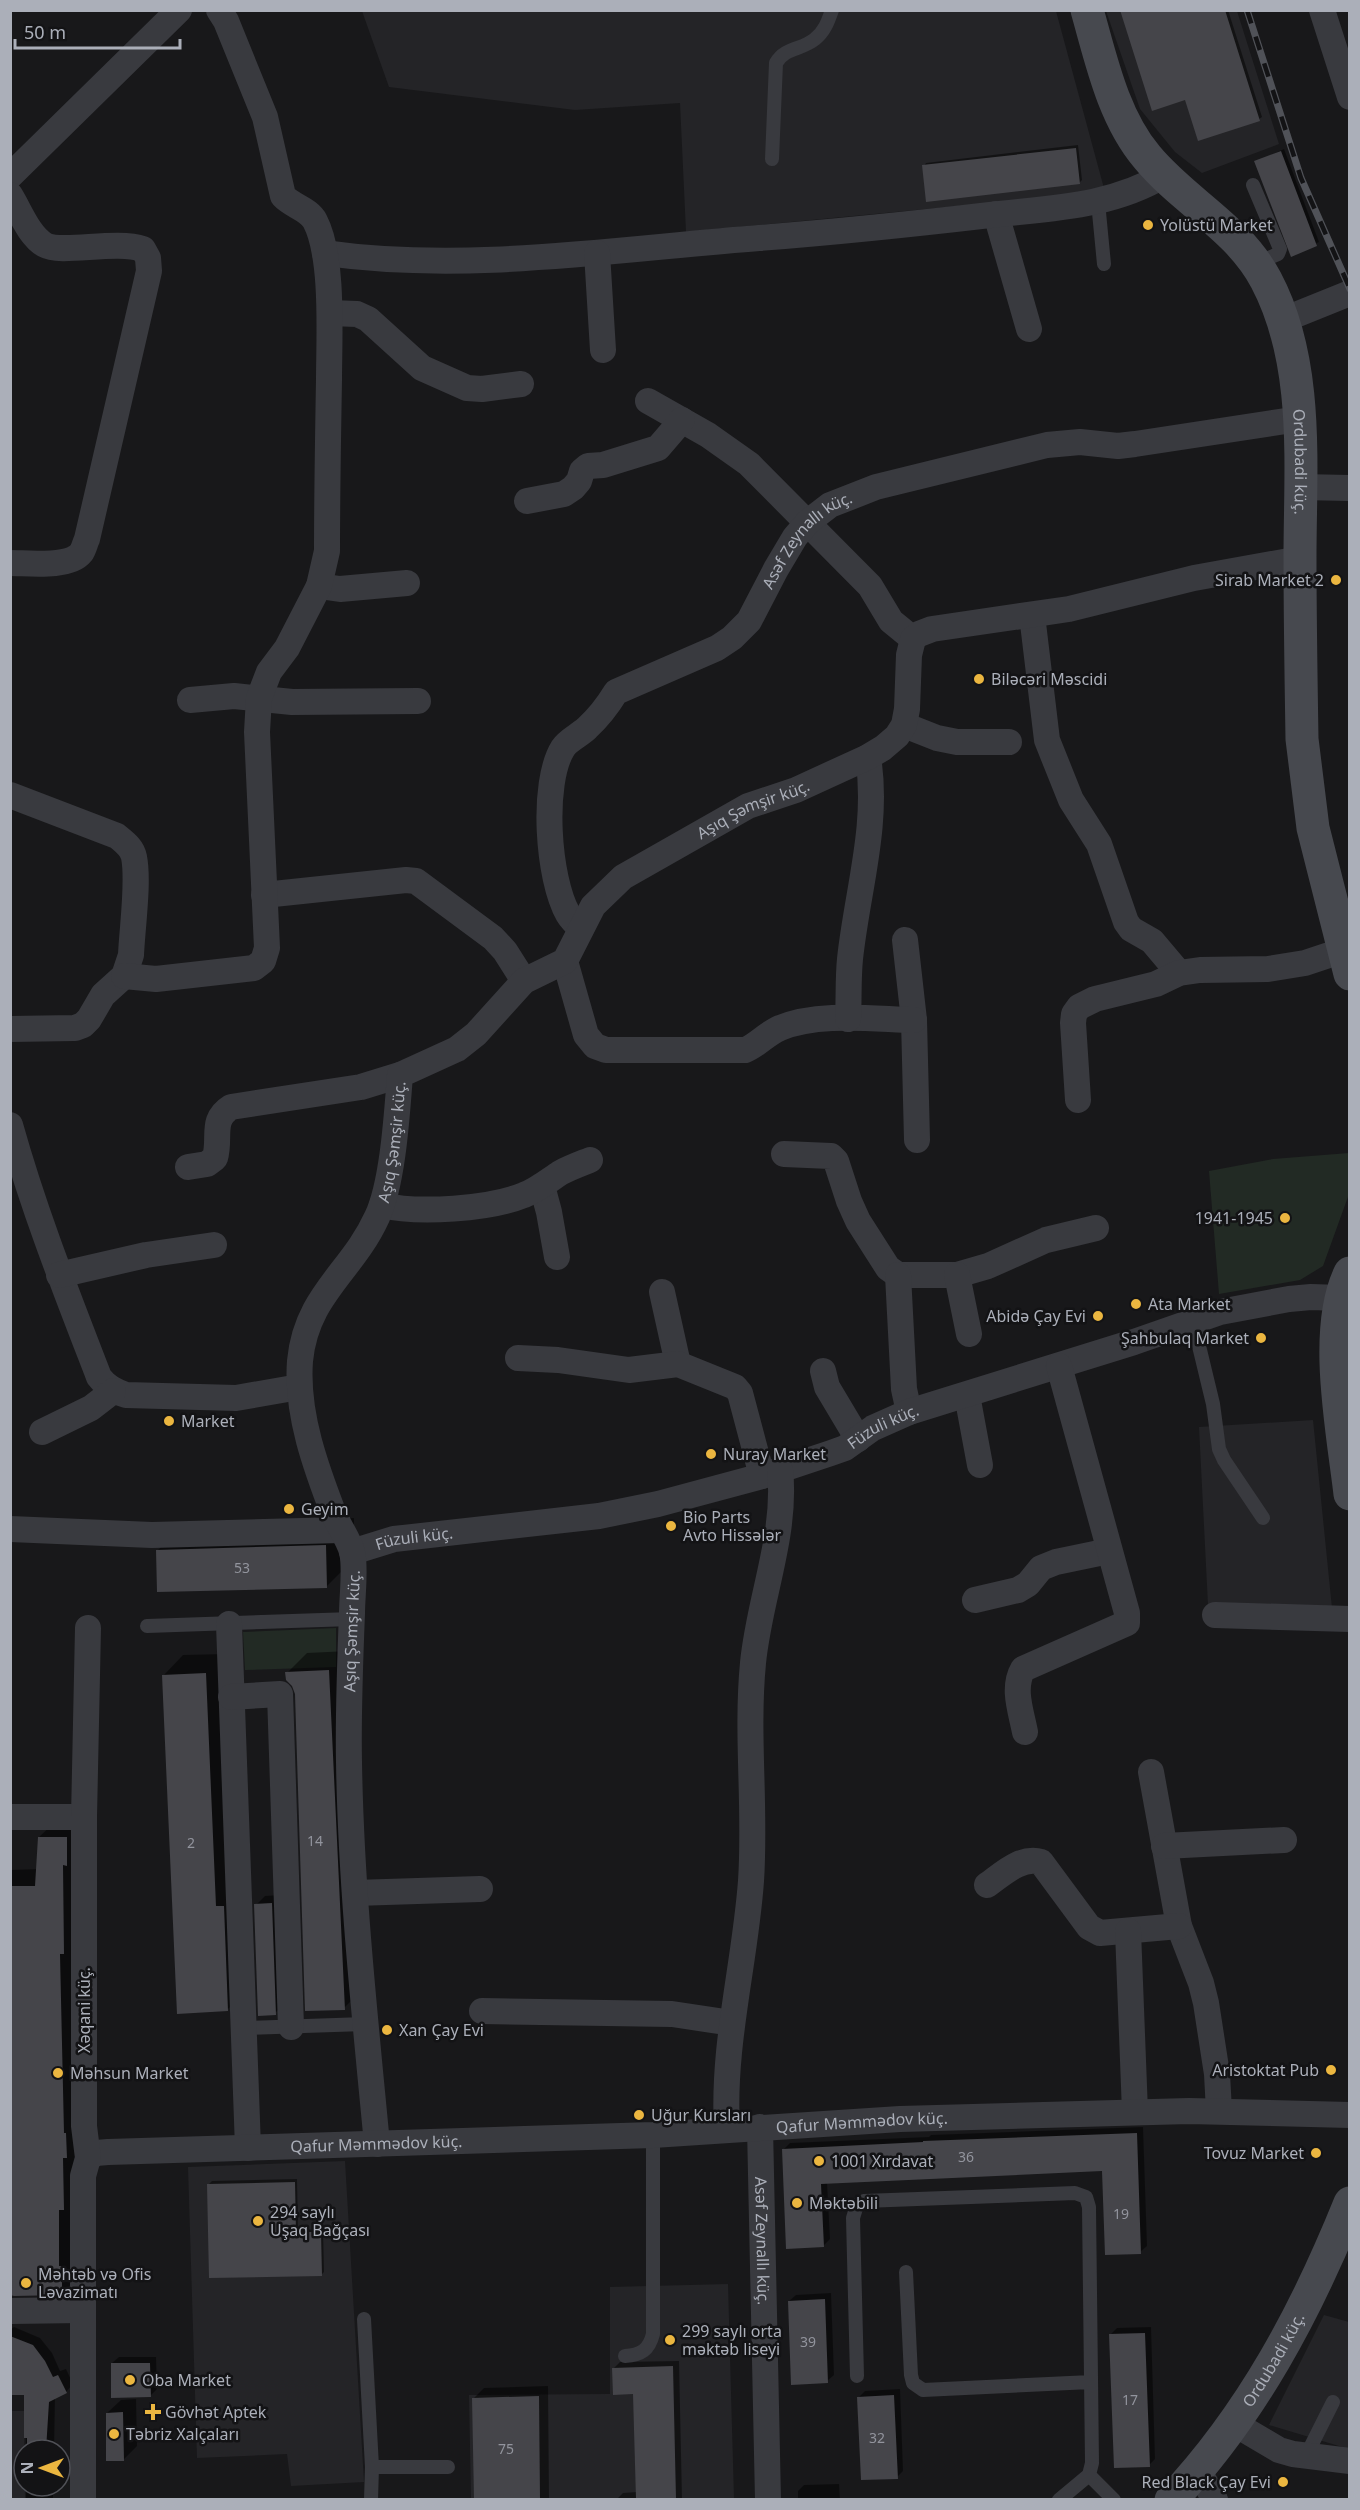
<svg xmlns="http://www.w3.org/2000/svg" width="1360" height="2510" font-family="'Noto Sans',sans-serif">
<rect width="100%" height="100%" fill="#18181a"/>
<!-- built -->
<path fill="#242427" d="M362,11H1056L1105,192L686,232L680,103L575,110L389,87Z
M1106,11H1237L1279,144L1202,173L1175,152L1140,109Z
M1313,1420L1332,1608L1208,1605L1199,1427Z
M345,2161L364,2482L291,2486L287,2454L197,2458L188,2167Z
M728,2284L734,2499H471L469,2395L610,2394V2287Z
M1324,2315L1349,2322V2449L1269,2425Z
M10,2411H24L25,2499H11Z"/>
<!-- green -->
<path fill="#222a24" d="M1349,1153V1194L1323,1266L1300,1280L1219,1294L1209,1171L1273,1159Z
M336,1628V1667L245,1670L243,1632Z"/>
<!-- shadow -->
<path fill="#0007" d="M1121,10H1228L1262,117L1259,119L1186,98Z
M1078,145L1082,180L1079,183L924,166L926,163Z
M1284,149L1319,242L1292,255L1256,162Z
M354,1518V1559L326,1587L158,1550L186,1522Z
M349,1651L364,1988L344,2008L296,1693L287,1673L307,1653Z
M225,1654L247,1990L227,2010L163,1676L183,1655Z
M57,1820H84L79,2276L62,2294H10V1870L38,1869L39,1837Z
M281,1895L284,2004L275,2013L256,1905L265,1896Z
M1143,2127L1147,2246L1140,2252L1103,2170L827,2182L830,2239L823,2246L783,2150L790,2143L929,2137L931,2135Z
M297,2179L298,2230L323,2229L324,2272L321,2275L209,2184L212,2181Z
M831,2293L834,2375L827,2381L789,2301L796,2295Z
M14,2327L40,2338L52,2353L60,2371L66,2369L73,2384L66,2392L55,2397L54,2450H26L25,2393L10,2394V2330Z
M1151,2327L1155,2459L1149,2465L1111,2334L1117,2328Z
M119,2357H156L157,2389L150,2396L112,2363Z
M679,2361L682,2500H616L623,2493L637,2492L635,2392L614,2368L620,2362Z
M548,2386L549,2500H476L474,2398L484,2388Z
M900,2389L903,2471L897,2477L859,2397L865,2391Z
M136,2399L137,2446L123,2460L107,2413L121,2400Z
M839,2484L840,2500H798V2491L804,2485Z
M26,2486H53V2500H26Z"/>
<!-- building -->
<path fill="#45454a" d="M1120,10H1225L1260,121L1198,141L1185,100L1152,111Z
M1076,148L1080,184L926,202L922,165Z
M1281,151L1317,246L1291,257L1254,161Z
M326,1545L327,1588L157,1592L156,1550Z
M329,1670L345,2010L305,2011L295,1694L292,1686L286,1680L285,1672Z
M206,1673L216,1906H224L228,2011L177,2014L162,1675Z
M38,1837H67V1866L63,1865L64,1954H60L64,2133H66L67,2158H63L64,2210H59V2266H62V2295L14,2296L10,2295V1886H35Z
M272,1903L276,2015L258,2016L254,1904Z
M1137,2133L1141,2254L1105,2255L1102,2171L821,2184L824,2247L786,2249L782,2149L923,2142V2141Z
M295,2182L296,2232H321L322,2276L209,2278L207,2184Z
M825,2299L828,2383L791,2385L788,2301Z
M1145,2333L1150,2467L1114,2468L1109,2334Z
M10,2336L33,2345L45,2361L53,2377L58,2375L67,2393L49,2402L46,2450H27V2438H24V2395H10Z
M111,2363H150L151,2397L111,2398Z
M673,2366L676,2499H636L633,2394L613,2395L612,2368Z
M894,2395L898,2479L861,2480L857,2397Z
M539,2396L540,2499H474L472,2398Z
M123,2412L124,2461H106V2413Z"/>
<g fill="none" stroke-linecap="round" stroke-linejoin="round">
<!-- service -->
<path stroke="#393a3f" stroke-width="14" d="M772,159L776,63C785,47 802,50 815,39C825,31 828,21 832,10
M1253,185L1280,249L1278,254L1257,263
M1098,202L1104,264
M1193,1321L1213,1404L1219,1449L1224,1460L1263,1518
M147,1626L352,1619
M243,2028L365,2024
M906,2272L911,2375L913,2383L923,2390L1091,2382
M364,2319L372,2467L371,2500
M625,2356C641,2355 649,2350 653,2334V2135
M857,2376L853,2218L857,2205L864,2201L1075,2193L1086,2197L1089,2207L1092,2463L1089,2475L1059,2500
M1306,2456L1333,2402
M372,2467H448
M1089,2475L1114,2500"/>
<!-- minor -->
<g stroke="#393a3f" stroke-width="26">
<path d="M1322,10L1350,97"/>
<path d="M10,176L179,10"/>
<path d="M10,195C20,211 29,236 45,245C61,254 116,240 143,249L148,258L149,271L87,539C85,543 84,549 81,553C69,568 28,563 10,563"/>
<path d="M996,214L1029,329"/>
<path d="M325,253C467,273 616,249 759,238C836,232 913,224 990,215C1051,208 1111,207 1164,175"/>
<path d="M597,253L603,350"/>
<path d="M330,313L357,314L368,319L422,368L467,388L482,389L521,384"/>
<path d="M1283,320L1350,293"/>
<path d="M648,401L708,435L749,464L870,586L891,621L913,639"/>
<path d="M1300,487L1350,488"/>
<path d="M527,501L564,494L573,488L579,481L582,471L588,466L603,465L658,448L682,420"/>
<path d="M319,586L340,589L407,583"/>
<path d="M1032,615L1047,740L1071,800L1099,844L1126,922L1131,929L1152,941L1179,973"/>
<path d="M190,700L234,696L292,702L418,701"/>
<path d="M904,725L937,738L957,742H1009"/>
<path d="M10,795L117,836C124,842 132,847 134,857C139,882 132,929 131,955L124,976L103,995L89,1019L83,1025L75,1028L10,1029"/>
<path d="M264,895L406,880L416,881L493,938L505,951L524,981"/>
<path id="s1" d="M581,928C576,924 571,919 568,914C548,879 541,783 563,748C568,740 580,735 587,728C599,717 608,705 616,692L717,648L732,638L749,621L776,569L795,537L808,522L830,505L876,487L1047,445L1080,442L1118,446L1135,444L1299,419"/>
<path d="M905,940L914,1020L917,1140"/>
<path d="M565,961L586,1035L595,1046L606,1050H745C758,1045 767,1033 780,1028C818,1012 873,1019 914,1020"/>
<path d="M124,976L156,979L254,968L263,961L267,948L257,732L259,698L269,672L287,648L319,586L327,551C327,494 328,437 329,380C329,339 334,257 315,221C309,209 292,206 283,196L265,117L226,21L219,10"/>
<path d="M848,1019C849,999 848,979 850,959C857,892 879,825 868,757"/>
<path d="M1078,1100L1073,1023L1074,1014L1079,1007L1095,999L1156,984L1179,973L1200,970L1268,969L1305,963L1344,950"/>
<path d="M10,1125C34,1211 67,1294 99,1377C107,1387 114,1391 126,1395L236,1398L299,1387"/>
<path d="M784,1154L831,1156L836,1161L849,1201L858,1221L888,1268L898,1275H957L988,1266L1046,1240L1096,1228"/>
<path d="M188,1167L207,1164L215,1158C221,1137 210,1120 231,1107L361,1087L400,1075"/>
<path d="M542,1186L549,1212L557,1257"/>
<path d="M382,1205C418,1214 490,1209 524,1195C537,1190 548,1181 560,1173C569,1168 580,1164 590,1160"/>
<path d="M59,1275L146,1255L214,1245"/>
<path d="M898,1275L904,1389L909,1412"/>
<path d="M957,1275L969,1334"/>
<path d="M662,1292L678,1364"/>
<path d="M518,1358L558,1360L629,1370L678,1364L735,1387L740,1393L762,1476"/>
<path d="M823,1371L827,1387L858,1439"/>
<path d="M967,1395L980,1465"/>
<path d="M42,1432L91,1408L113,1391"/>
<path d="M10,1529L152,1535L341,1530"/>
<path id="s2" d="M352,1552L394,1539L599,1516L658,1504L762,1476L831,1453L845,1448L873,1428L909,1412L1134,1342L1220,1312L1289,1299L1311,1297L1341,1298"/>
<path d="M975,1600L1018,1590L1028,1584L1041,1568L1056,1562L1109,1551"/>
<path d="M1215,1615L1350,1619"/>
<path d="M229,1624L248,2148"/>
<path d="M231,1697L280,1694L291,2027"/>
<path d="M1025,1732C1021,1711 1012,1688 1023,1669L1127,1623V1613L1059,1366"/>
<path d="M1151,1772L1179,1926L1201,1983L1206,2003L1217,2074L1219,2111"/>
<path d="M10,1817H84"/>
<path d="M1164,1846L1284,1840"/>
<path d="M987,1885C1003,1874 1021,1856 1041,1862L1089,1927L1100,1933L1179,1926"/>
<path d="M355,1893L480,1889"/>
<path d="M1128,1931L1135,2112"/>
<path d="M482,2011L672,2014L732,2023"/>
<path id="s3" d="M760,2127L768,2500"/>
<path d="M727,2129C722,2045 745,1964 751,1881C756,1808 746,1735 753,1663C759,1599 787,1535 780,1470"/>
<path id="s4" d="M377,2144C365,2017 351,1890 349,1762C348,1713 350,1663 352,1613C352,1596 356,1568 352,1552C349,1540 340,1528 335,1517C316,1468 296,1414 300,1361C306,1295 352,1272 377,1217C393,1183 397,1113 400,1075L457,1049L476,1034L524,981L565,961L593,906L623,877L748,806L796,790L868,757L883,748L897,736L904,725L907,709L909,655L913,639L919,634L932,629L1069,609L1194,578L1300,559"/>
<path id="s5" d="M88,2158L96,2153L108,2152L653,2135L900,2119L1189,2111L1350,2115"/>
<path d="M10,2311L82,2310"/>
<path d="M1235,2424L1279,2450L1293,2454L1350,2461"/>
<path d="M1198,2470L1215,2500"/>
<path d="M83,2500V2176L88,2158L84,2126V1817L88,1628"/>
</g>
<!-- secondary -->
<g stroke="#47494f" stroke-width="33">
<path id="s6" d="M1087,10C1101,59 1113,117 1147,157C1184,202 1238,227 1266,280C1310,363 1300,466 1300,557C1300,617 1301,678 1302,739L1313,828L1350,974"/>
<path d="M1350,1273C1322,1329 1343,1433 1350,1494"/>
<path id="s7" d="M1171,2500C1252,2414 1306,2312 1350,2203"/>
</g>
<!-- rail casing -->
<g stroke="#505258" stroke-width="7">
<path id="rail" d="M1247,10L1301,178L1350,289"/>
</g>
<!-- rail -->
<use href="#rail" stroke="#131315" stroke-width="4.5" stroke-dasharray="14" stroke-linecap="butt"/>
</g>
<!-- markers -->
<g fill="#ebb640" stroke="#131315" stroke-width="2">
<circle cx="1148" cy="225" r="6"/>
<circle cx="1336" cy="580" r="6"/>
<circle cx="979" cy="679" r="6"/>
<circle cx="1285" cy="1218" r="6"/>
<circle cx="1136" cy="1304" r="6"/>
<circle cx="1098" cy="1316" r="6"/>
<circle cx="1261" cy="1338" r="6"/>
<circle cx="169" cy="1421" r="6"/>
<circle cx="711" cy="1454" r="6"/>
<circle cx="289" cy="1509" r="6"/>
<circle cx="671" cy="1526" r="6"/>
<circle cx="387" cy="2030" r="6"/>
<circle cx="1331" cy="2070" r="6"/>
<circle cx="58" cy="2073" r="6"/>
<circle cx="639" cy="2115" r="6"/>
<circle cx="1316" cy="2153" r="6"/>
<circle cx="819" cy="2161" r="6"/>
<circle cx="797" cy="2203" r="6"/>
<circle cx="258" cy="2221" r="6"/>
<circle cx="26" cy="2283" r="6"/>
<circle cx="670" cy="2340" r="6"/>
<circle cx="130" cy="2380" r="6"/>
<path d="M150 2403h6v6h6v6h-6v6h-6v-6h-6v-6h6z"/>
<circle cx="114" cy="2434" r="6"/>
<circle cx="1283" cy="2482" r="6"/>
</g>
<g text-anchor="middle" stroke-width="5" stroke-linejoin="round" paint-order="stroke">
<!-- number labels -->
<g font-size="14" fill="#92949d">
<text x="242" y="1573">53</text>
<text x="315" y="1846">14</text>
<text x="191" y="1848">2</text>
<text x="966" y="2162">36</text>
<text x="1121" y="2219">19</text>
<text x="808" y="2347">39</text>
<text x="1130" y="2405">17</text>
<text x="877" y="2443">32</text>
<text x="506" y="2454">75</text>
</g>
<!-- poi labels -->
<g font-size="16" fill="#abafb9" stroke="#131315" text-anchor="start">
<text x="1160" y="231">Yolüstü Market</text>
<text x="1324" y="586" text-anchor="end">Sirab Market 2</text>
<text x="991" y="685">Biləcəri Məscidi</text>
<text x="1273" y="1224" text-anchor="end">1941-1945</text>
<text x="1148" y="1310">Ata Market</text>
<text x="1086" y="1322" text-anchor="end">Abidə Çay Evi</text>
<text x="1249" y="1344" text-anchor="end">Şahbulaq Market</text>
<text x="181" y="1427">Market</text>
<text x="723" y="1460">Nuray Market</text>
<text x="301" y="1515">Geyim</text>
<text x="683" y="1523">Bio Parts<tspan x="683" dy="18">Avto Hissələr</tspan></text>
<text x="399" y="2036">Xan Çay Evi</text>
<text x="1319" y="2076" text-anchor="end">Aristoktat Pub</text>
<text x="70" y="2079">Məhsun Market</text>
<text x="651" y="2121">Uğur Kursları</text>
<text x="1304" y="2159" text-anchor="end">Tovuz Market</text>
<text x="831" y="2167">1001 Xırdavat</text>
<text x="809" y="2209">Məktəbili</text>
<text x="270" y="2218">294 saylı<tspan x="270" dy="18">Uşaq Bağçası</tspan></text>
<text x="38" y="2280">Məhtəb və Ofis<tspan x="38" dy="18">Ləvazimatı</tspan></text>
<text x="682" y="2337">299 saylı orta<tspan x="682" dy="18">məktəb liseyi</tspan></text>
<text x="142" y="2386">Oba Market</text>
<text x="165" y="2418">Gövhət Aptek</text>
<text x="126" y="2440">Təbriz Xalçaları</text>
<text x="1271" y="2488" text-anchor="end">Red Black Çay Evi</text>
</g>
<!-- street labels -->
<g font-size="16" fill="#abafb9" stroke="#131315">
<text dy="6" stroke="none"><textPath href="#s6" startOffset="519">Ordubadi küç.</textPath></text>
<text dy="6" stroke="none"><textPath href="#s1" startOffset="522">Asəf Zeynallı küç.</textPath></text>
<text dy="6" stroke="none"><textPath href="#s4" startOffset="1558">Aşıq Şəmşir küç.</textPath></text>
<text dy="6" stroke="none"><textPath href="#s4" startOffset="1036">Aşıq Şəmşir küç.</textPath></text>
<text dy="6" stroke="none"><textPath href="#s2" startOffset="550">Füzuli küç.</textPath></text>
<text dy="6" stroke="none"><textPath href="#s2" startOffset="64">Füzuli küç.</textPath></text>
<text dy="6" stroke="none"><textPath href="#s4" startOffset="514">Aşıq Şəmşir küç.</textPath></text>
<text transform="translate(84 2010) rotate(-90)" y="6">Xəqani küç.</text>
<text dy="6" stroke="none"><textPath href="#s5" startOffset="776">Qafur Məmmədov küç.</textPath></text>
<text dy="6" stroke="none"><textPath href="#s5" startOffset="290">Qafur Məmmədov küç.</textPath></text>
<text dy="6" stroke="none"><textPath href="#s3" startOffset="114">Asəf Zeynallı küç.</textPath></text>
<text dy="6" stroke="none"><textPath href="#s7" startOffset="174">Ordubadi küç.</textPath></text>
</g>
</g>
<!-- border -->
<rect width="1360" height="2510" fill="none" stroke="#abafb9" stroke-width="24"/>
<!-- north arrow -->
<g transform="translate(42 2468) rotate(270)"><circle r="28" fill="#131315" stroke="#505157" stroke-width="1.5"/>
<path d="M0-4.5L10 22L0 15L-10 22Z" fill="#ebb640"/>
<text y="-9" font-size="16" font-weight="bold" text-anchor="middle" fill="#abafb9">N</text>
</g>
<!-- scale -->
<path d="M15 39v9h165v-9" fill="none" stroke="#abafb9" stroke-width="3"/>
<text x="24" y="39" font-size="18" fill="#abafb9" stroke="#131315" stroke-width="4.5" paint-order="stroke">50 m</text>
</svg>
